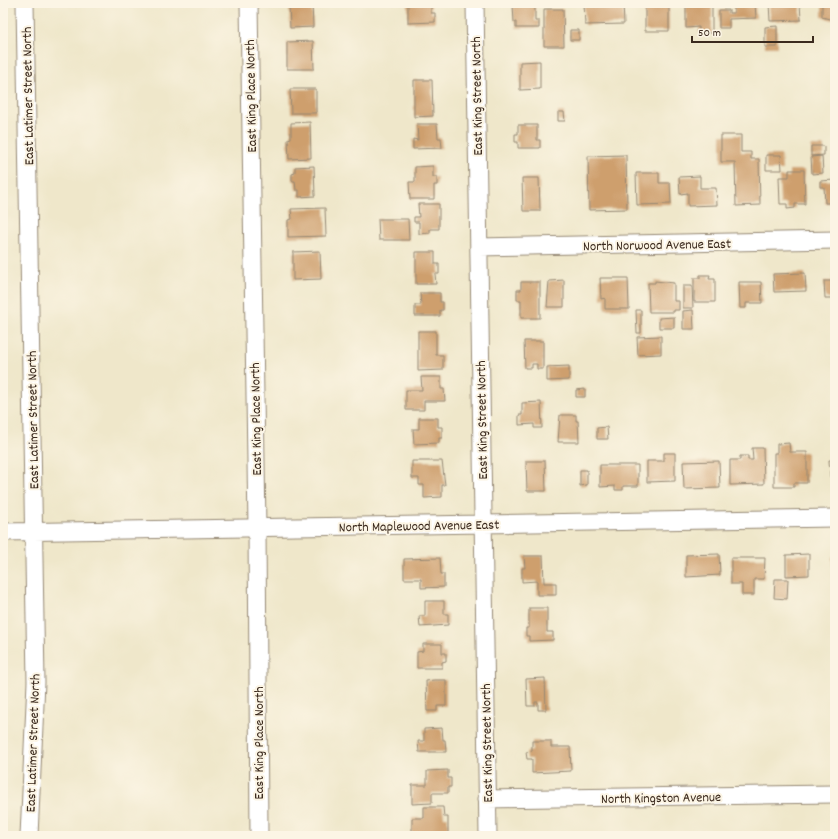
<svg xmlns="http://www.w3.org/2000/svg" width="838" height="839" font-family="Dekko,sans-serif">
<rect width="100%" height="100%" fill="#fcf5e5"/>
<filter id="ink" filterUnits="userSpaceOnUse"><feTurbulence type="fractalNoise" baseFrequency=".025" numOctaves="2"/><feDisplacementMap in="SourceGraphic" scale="8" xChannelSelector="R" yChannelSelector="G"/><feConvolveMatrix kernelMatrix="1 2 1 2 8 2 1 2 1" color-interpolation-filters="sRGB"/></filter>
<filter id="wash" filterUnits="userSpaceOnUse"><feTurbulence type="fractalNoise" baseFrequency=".012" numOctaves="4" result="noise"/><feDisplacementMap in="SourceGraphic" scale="16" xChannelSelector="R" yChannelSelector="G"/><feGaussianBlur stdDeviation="0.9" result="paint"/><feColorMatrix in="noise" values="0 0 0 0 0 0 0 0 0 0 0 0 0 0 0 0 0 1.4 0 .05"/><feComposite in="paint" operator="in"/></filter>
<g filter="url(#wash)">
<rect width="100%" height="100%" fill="#efe7ca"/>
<g id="blocks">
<!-- building -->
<path fill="#ce9f6d" d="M289,3H312L313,27L290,28Z
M408,3H431V13H435V22L408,23Z
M584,3H623L624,24L585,25Z
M645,3H669V31H645Z
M694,3L712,4V33H699V27L686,28V5L694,4Z
M734,3H755L756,18L729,19V28H719V10H729V13H734Z
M769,3H800L801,20L770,21Z
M822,3H835L833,20L822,17Z
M535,4V21H539V28H516V22H514L513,5Z
M544,9H563L564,46H544Z
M777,26V47H765V27Z
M570,30H579V40H570Z
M313,41L314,69H287V42Z
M540,61V89L520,90V62Z
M414,80H432L433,116L414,117Z
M290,89H316V113H291Z
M558,112H564L565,121H558Z
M310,122L311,158L289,159L288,139L291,138V123Z
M417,124H437L438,138H441L442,148L413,149V139L418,140Z
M518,125H537V140H540V148H518V142H515V134H518Z
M721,135H741V152H751V159H759L760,205L736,206L735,162H721Z
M811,146H824V155L811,156Z
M626,155L627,209L589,210L588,156Z
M766,155H781L782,170H766Z
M822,156L823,173L812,174L811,157Z
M314,166L315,196L299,197V190H296L295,181H292V174L295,173V167Z
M433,166V177H437V185H434V199H410L409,182H415V167Z
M789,170H804L805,204H795V208L787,209V204H780L779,177H789Z
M636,173H659V183H670L671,204L637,205Z
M700,176V188H716L717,205L688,206V193L680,194L679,177Z
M522,178H539L540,211H523Z
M835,180V203H825L824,187H820V181Z
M418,204H439V229H430V233L419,234V222H414V217H419Z
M325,208L326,236L288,237V220L292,219L291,209Z
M378,219H408L409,240H379Z
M320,251L321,279L293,280V252Z
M416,252H435V264H439V274H435L436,284H416Z
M805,273L806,291L774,292L773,274Z
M700,275H710L709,279H715V302H694V278H700Z
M832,276H835V298H825L824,281H833Z
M600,278H628L629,309H605V298L601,299Z
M564,280V307H547L549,281Z
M655,281L674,283V301H679V310H674V312H649L648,283H655Z
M521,282H540V318H521V300H517V290H521Z
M739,282H761L762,303H746V308H740Z
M683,286H692L693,308H683Z
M420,293H440V302H443V310H440V316H415V305H421Z
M636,310H641V333H637Z
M693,310L694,329H683V311Z
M674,317V328H659V318Z
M418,331H436V355H443V370L418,371Z
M661,336V354L638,355L637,337Z
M524,341H543V369H537V364H532V368H525Z
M569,366V380L547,381V367Z
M421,377H441V389H444L445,401H424V410H406V390H422Z
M585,389V397H576V390Z
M541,402L542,428H534V424L519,425V415H522V403Z
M560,415H576V421H578L579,442H558Z
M419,418H438V427H442V438H439V443L414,444L413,429H419Z
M607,427L608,439H597V428Z
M789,443L790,452H807V483H794V487H774V453H777V444Z
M752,448H763L764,484L730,485V460H740V456H748V460H753Z
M664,453H675V481L647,482V461H664Z
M829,460H835V477H830Z
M412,461H442L445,485H442V497L424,498V485H419V478H412Z
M526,461H545L546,491H527Z
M719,461L720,488L684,489L683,462Z
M600,465H638V486H623V490H615V486L600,487Z
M580,470H587V485L580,486Z
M719,554L720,575L686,577V555Z
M809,554V575L786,576V555Z
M524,556H543L544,583H556V595H537V581L522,582V568H525Z
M835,556V577H832V557Z
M440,558L441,574H444V587L421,588V579H404V559Z
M731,558H765L764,579H754V595H742V584H731Z
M775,579H788L787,599L774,598Z
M425,601H444V614H448V625L420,627L419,616H425Z
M529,608H547V632H553V640L529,641V636H526V628H529Z
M423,644H442V653H446V661L442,662V668H417V652L423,651Z
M545,678L546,710H538V702H535V706H527L526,679Z
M434,680H446V706H437V711H427L426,681Z
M442,728L443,740H445L446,752H419L418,741H424V729Z
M532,741H551V747H570L571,771L532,773V759H527L526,752L532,751Z
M448,770V778H451V787H448V793H432V803L412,804V785H427V771Z
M424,807H443L444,817H448V836H412V818H424Z"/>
</g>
</g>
<g filter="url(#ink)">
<use href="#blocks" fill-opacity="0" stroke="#958874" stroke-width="1"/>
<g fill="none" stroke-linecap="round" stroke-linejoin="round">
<!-- minor casing -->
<g stroke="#958874" stroke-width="19">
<path id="minor" d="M25,3L36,682L29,836
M249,3L257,527L259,836
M475,3L488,836
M479,247L835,240
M3,532L835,518
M487,799L835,794"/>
</g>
<!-- minor -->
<use href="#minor" stroke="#fff" stroke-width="17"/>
</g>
</g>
<g text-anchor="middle" stroke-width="4" stroke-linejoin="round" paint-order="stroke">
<!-- street labels -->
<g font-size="14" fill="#3b2a1e" stroke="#fcf5e5">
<text transform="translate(27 96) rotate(-91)" y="5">East Latimer Street North</text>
<text transform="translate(250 96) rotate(-91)" y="5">East King Place North</text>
<text transform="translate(476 96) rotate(-91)" y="5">East King Street North</text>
<text transform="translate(657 244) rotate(-1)" y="5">North Norwood Avenue East</text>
<text transform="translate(255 419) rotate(-91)" y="5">East King Place North</text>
<text transform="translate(32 420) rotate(-91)" y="5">East Latimer Street North</text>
<text transform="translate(481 420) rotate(-91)" y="5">East King Street North</text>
<text transform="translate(419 525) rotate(-1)" y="5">North Maplewood Avenue East</text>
<text transform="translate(32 743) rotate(-88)" y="5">East Latimer Street North</text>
<text transform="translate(258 743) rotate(-90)" y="5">East King Place North</text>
<text transform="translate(486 743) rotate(-91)" y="5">East King Street North</text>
<text transform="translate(661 797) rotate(-1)" y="5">North Kingston Avenue</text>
</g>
</g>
<!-- margin -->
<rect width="838" height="839" fill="none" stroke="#fcf5e5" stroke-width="16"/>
<!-- scale -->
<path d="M692 36v6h121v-6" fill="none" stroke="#3b2a1e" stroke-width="2"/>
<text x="698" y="36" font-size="12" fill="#3b2a1e" stroke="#fcf5e5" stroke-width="3" paint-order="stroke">50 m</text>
</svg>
